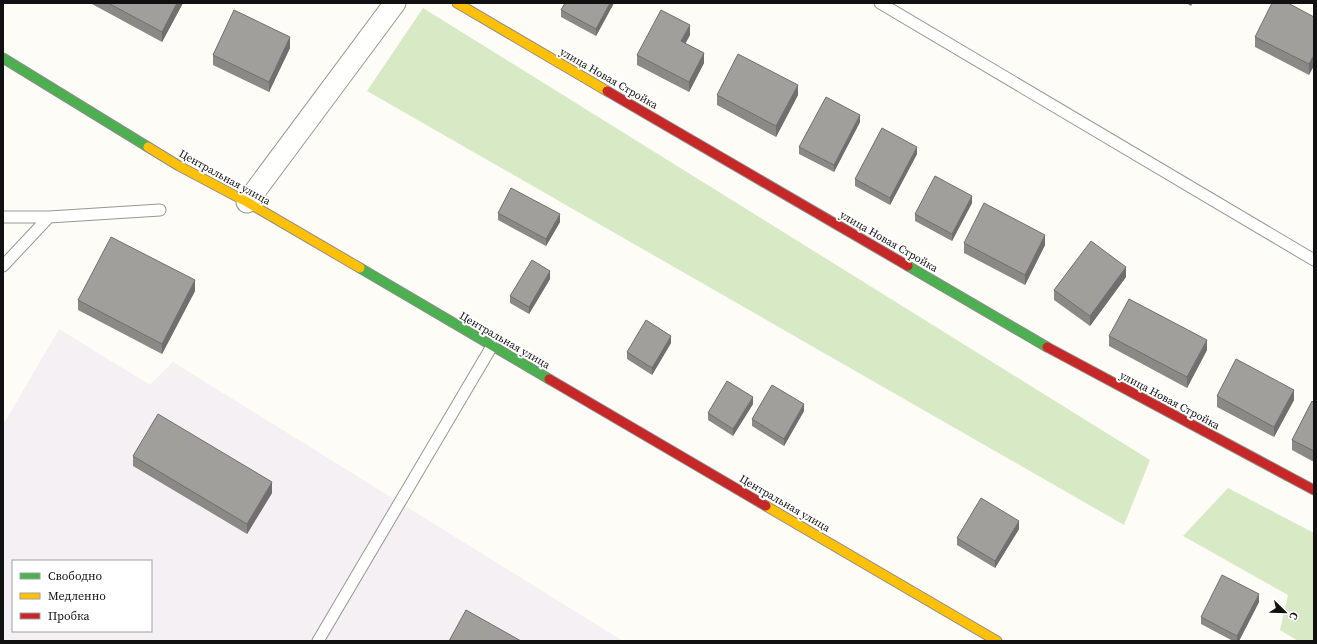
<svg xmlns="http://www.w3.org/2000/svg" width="1317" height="644" font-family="'Source Serif 4',serif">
<rect width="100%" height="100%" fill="#fdfcf7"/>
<!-- industrial -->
<path fill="#f5f0f3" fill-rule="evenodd" d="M59,329L150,385L173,362L623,641H3V425ZM13,561H151V631H13Z"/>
<!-- forest -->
<path fill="#d8eac5" d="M423,8L1150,460L1124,525L367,91Z
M1228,488L1314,533V641H1298L1280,630L1288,595L1183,536Z"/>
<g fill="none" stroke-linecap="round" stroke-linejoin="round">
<!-- lane casing -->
<g stroke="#979795" stroke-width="13">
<path id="lane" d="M880,3L1314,260
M3,217H49L160,210
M3,266L49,217
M318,641L492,346"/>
</g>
<!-- street casing -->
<g stroke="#979795" stroke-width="23">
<path id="street" d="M247,202L395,3"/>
</g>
<!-- fast casing -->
<g stroke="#8e8d8b" stroke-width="11">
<path id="fast" d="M3,58L148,147
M908,266L1047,347
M360,268L549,379"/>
</g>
<!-- slow casing -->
<g stroke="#8e8d8b" stroke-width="11">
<path id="slow" d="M457,3L607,91
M148,147L179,166L247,202L360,268
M766,506L997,641"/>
</g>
<!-- jam casing -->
<g stroke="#8e8d8b" stroke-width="11">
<path id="jam" d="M607,91L908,266
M1047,347L1314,490
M549,379L766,506"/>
</g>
<!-- lane -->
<use href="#lane" stroke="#fffffe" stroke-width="11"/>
<!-- street -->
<use href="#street" stroke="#fffffe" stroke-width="21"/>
<!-- fast -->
<use href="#fast" stroke="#4caf50" stroke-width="9"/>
<!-- slow -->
<use href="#slow" stroke="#ffc107" stroke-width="9"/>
<!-- jam -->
<use href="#jam" stroke="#c62828" stroke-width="9"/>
</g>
<!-- wall -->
<path fill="#8a8986" d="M92,3H183L162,42L92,4Z
M565,3H614L596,36L561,17V10Z
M1186,3H1193L1191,6Z
M1314,17L1309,75L1255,47V37Z
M690,35L685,43L704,63L689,92L637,65V55Z
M290,48L269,92L213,65V55Z
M717,95H798L776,137L717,105Z
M860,122L834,172L799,154V147Z
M917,154L890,205L855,186V179Z
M972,203L952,241L915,221V214Z
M498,213L560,222L546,246L498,220Z
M964,243L1045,245L1025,285L964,253Z
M1126,277L1090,326L1054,300V290Z
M550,279L529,314L510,303V296Z
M195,291L162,354L78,310V300Z
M1109,336L1207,350L1187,388L1109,346Z
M671,343L652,375L627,359V352Z
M1217,396L1294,400L1274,437L1217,407Z
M1314,403V462L1292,450V440Z
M753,404L733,436L708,420V413Z
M804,411L784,446L752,426V419Z
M133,456L272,493L247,534L133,466Z
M1019,529L995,568L957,545V538Z
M1259,602L1239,641H1233L1201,624V617Z"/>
<!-- shaded-wall -->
<path fill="#716f6d" d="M177,3H183L162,42V32Z
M610,3H614L596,36V29Z
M690,25V35L681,52V41Z
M290,37V48L269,92V82Z
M704,53V63L689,92V82Z
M1314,55V66L1309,75V64Z
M798,85V95L776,137V126Z
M860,115V122L834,172V165Z
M917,147V154L890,205V198Z
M972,196V203L952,241V234Z
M560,214V222L546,246V239Z
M1045,235V245L1025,285V275Z
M1126,267V277L1090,326V316Z
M550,271V279L529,314V307Z
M195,280V291L162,354V344Z
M671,336V343L652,375V368Z
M1207,340V350L1187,388V377Z
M1294,390V400L1274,437V427Z
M753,397V404L733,436V429Z
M804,404V411L784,446V439Z
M272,482V493L247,534V524Z
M1019,521V529L995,568V561Z
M1259,594V602L1239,641H1237V636Z"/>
<!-- building -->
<path fill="#a19f9c" stroke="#716f6d" d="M108,3H177L162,32Z
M565,3H610L596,29L561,10Z
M1272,3H1288L1314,17V55L1309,64L1255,37Z
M234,10L290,37L269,82L213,55Z
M661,10L690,25L681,41L704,53L689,82L637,55Z
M738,54L798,85L776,126L717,95Z
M826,97L860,115L834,165L799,147Z
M882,128L917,147L890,198L855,179Z
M935,176L972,196L952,234L915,214Z
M511,188L560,214L546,239L498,213Z
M984,203L1045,235L1025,275L964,243Z
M111,237L195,280L162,344L78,300Z
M1091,241L1126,267L1090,316L1054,290Z
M532,260L550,271L529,307L510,296Z
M1129,299L1207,340L1187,377L1109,336Z
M646,320L671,336L652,368L627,352Z
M1236,359L1294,390L1274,427L1217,396Z
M727,381L753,397L733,429L708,413Z
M772,385L804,404L784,439L752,419Z
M1312,401L1314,403V451L1292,440Z
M158,414L272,482L247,524L133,456Z
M981,498L1019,521L995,561L957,538Z
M1222,575L1259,594L1237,636L1201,617Z
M466,610L521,641H449Z"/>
<g text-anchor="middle" stroke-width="4" stroke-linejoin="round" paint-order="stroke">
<!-- street labels -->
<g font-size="11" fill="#111" stroke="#fff">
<text transform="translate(609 78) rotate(30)" y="4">улица Новая Стройка</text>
<text transform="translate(225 177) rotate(29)" y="4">Центральная улица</text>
<text transform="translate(889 241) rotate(30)" y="4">улица Новая Стройка</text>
<text transform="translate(505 340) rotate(30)" y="4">Центральная улица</text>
<text transform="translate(1170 400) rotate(28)" y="4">улица Новая Стройка</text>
<text transform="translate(785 503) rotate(30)" y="4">Центральная улица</text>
</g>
</g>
<!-- border -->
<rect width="1317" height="644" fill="none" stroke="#111111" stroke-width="8"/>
<!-- legend -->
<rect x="12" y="560" width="140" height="72" fill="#ffffff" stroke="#a0a0a0"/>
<rect x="20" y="573" width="20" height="6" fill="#4caf50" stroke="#a0a0a0"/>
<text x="48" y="580" font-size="12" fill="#111111">Свободно</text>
<rect x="20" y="593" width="20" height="6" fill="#ffc107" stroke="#a0a0a0"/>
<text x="48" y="600" font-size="12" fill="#111111">Медленно</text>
<rect x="20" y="613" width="20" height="6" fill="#c62828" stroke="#a0a0a0"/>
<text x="48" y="620" font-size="12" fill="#111111">Пробка</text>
<!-- north arrow -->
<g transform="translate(1285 612) rotate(113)" stroke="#ffffff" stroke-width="3" paint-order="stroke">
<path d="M0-3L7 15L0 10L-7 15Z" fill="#111111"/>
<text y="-6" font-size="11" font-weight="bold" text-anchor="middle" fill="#111111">С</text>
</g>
</svg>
